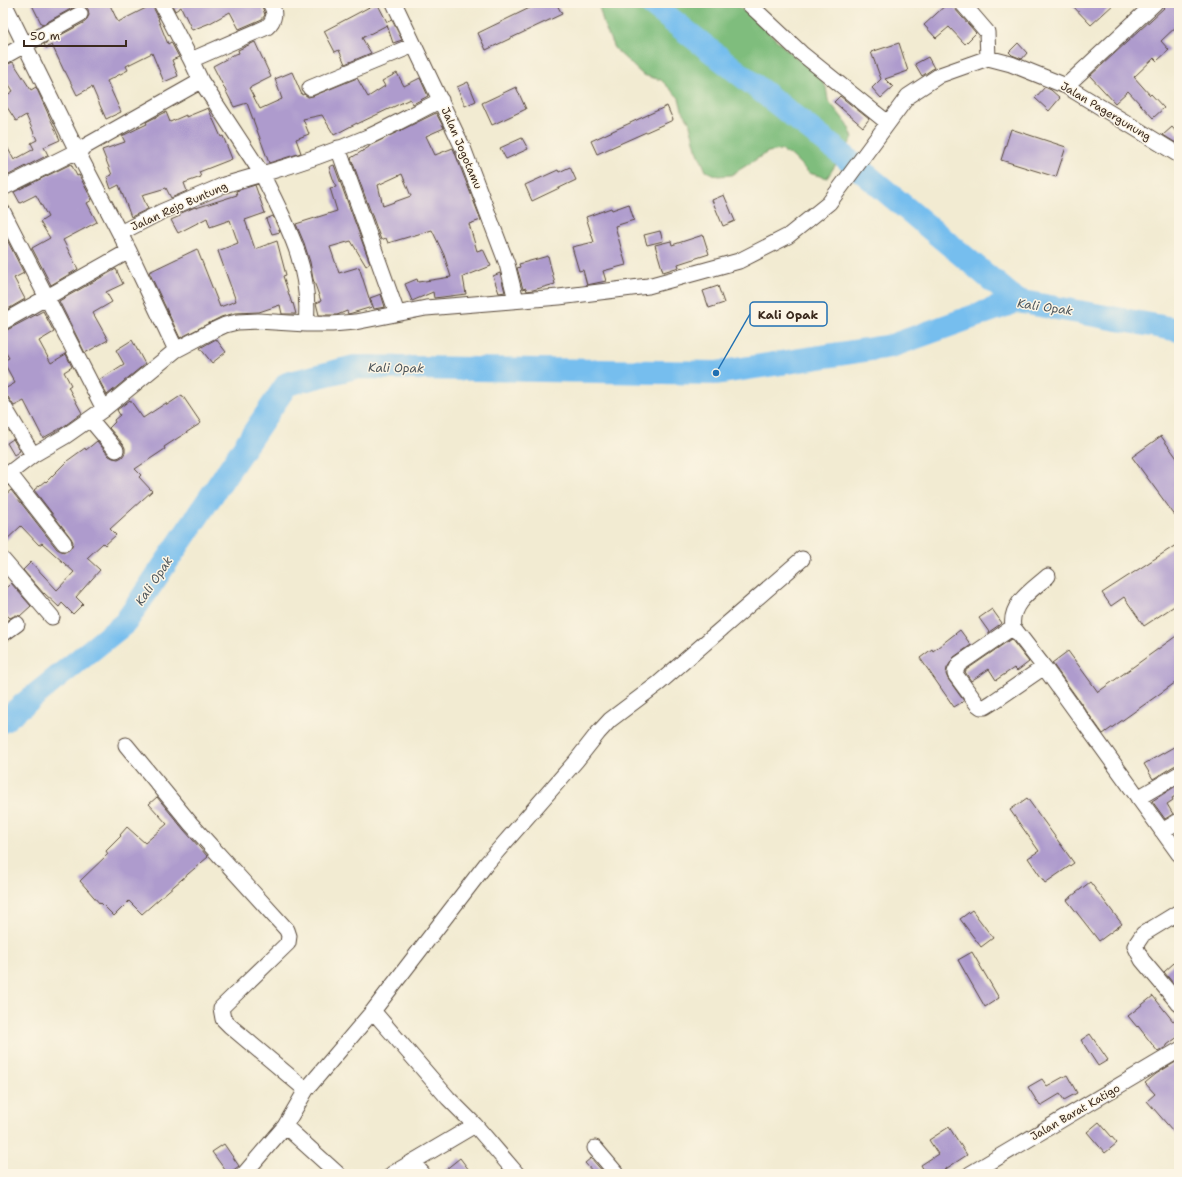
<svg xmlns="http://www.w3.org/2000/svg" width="1182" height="1177" font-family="'Shantell Sans',sans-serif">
<rect width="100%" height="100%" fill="#fcf5e5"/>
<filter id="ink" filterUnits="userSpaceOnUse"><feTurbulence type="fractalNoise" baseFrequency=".025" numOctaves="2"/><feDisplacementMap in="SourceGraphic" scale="8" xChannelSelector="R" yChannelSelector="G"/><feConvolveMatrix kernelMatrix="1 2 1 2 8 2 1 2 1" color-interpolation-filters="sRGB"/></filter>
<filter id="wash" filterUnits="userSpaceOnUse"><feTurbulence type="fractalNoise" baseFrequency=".012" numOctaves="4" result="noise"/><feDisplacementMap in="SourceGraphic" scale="16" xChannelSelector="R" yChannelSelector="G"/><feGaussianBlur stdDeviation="0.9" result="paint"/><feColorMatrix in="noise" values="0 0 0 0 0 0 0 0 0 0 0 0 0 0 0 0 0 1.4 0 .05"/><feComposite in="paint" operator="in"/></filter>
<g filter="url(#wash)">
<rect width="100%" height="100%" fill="#f2ebd2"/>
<!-- forest -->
<path fill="#7fbd7d" stroke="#5d744e" d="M598,3H734L761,25L787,50L819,76L826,87L828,100L848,125L853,138L827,178L809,173L792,156L781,150L768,152L731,175L718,176L706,171L696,148L689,121L682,110L679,98L661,80L643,75L614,48L604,25Z"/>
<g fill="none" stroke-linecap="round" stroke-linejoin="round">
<!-- river -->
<path stroke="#76beee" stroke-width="24" d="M650,3L839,152L1017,301
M3,721L125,623L287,384L355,367L716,373L891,346L1017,301L1179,330"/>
</g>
<g id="blocks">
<!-- building -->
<path fill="#ae9bcd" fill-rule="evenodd" d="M31,3H109L118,22L152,5L159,19H158L168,44L171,42L179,57L172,60L178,76L164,82L152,53L126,66L128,70L107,81L121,112L106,119L92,87L77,95L65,71H64L52,45L46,48L44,44L85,22L87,19L89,15L88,9L85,7L81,5L76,6L42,25Z
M171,3H261L265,15L262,19L239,29L230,12L210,23L192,30L181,7L175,11Z
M377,3L387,22L392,20L402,40L393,43L387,25L362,38L371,53L345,64L339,50L335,52L324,31Z
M540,3H556L562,14L486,50L478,33Z
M948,3H953L955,9L976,33L965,44L949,27L936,38L924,25Z
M1070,3H1115L1091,25Z
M1164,3H1179V24L1161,41L1169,50L1157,61L1154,58L1134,77L1150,95L1151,94L1164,108L1153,118L1128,91L1115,103L1090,76L1164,8L1163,7Z
M255,42L271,77L249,88L260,109L282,99L275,79L292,72L302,95L304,94L308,97L313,96L357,78L368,97L385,86L382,81L397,73L404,86L420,78L428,96L413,104L410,99L357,124V123L334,135L322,115L303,119L309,134L296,139L301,153L269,163L247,103L234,107L213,66L230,57V56L239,53L238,50Z
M899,43L908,71L885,79L893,87L881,98L872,88L881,79L871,52Z
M1018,43L1027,53L1022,59L1012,55L1009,52Z
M928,57L934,68L922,76L915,64Z
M13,62L31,90L36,87L60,140L44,147L48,155L3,178V139L14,160L34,149L31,143L37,140L26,115L16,121L3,101V98L13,91L3,75V66Z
M468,82L476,101L465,106L457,87Z
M516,87L526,109L492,125L482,103Z
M1045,87L1051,90L1060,98L1049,111L1035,98Z
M840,96L869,119L863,127L834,102Z
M667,106L673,120L597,154L591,141Z
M208,108L221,137L223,136L232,159L199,172L201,177L184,183L187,191L171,198L166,188L142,195L148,209L131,217L119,185L111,189L107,177L112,175L102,150L125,142L122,136L147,124L146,122L166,112L170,122L186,115V117Z
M436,113L444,128L426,136L435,155L453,148L481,220L469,224L477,251L483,249L491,266L463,277L466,294L434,298L433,292L412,301L405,284L417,279L418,282L451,277L444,255L432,230L388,243L386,238L381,240L351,158L369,147V146ZM402,174L411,196L383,206L378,185Z
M1172,127L1179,135V140L1176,143L1163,135Z
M1011,129L1066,147L1056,177L1001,160Z
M522,138L528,149L506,159L500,148Z
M71,164L77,176L79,175L92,200L87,203L97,222L63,240L78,269L51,285L32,248L50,238L40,222L48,217L36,195L20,203L14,192Z
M334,165L370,263L366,266L351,241L330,247L339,273L359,267L372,307L352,313L348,314L347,311L337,315H319L316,303L321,301L313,279L310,262L304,243L296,224L337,211L330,188L336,187L329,167Z
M570,167L576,180L532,201L525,185L558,170L559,172Z
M255,185L265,213L245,220L255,249L277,241L286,275L283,276L292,304L293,303L296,314H282L280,305L259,312L235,313L221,317L180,338L149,272L197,249L220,307L236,301L218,251L238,243L230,220L210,227L207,218L178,233L171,220L180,216L179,214L195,207L196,208L237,195L236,191Z
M724,195L735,221L723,226L712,200Z
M629,204L634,220L615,226L626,265L603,271L606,281L587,285L583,270L579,271L572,247L594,242L586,217L611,208L612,210Z
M273,216L280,232L272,234L266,219Z
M660,231L663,241L647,245L644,235Z
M3,232L24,273L14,278L25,299L3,312Z
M703,235L709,254L678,264L679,267L663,272L655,245L671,241L672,245Z
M548,256L555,284L533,290L527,291L526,288L523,289L517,268L520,267L519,264Z
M116,269L123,284L106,292L112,302L93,313L108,340L85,353L59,301Z
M500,273L505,292L499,293L493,276Z
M718,286L724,303L709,308L703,291Z
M381,294L385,307L374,309L370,298Z
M43,311L54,332L39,341L51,363L66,354L72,367L64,372L71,385L68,387L82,413L63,427L43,438L24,401L14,406L8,397L3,396V390L15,383L3,361L9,358L3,348V331L7,330Z
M216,339L226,352L212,363L200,348Z
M132,340L145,364L107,395L99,380L124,364L116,350Z
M182,395L201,423L164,447L165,449L135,469L141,475L139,477L152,491L110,529L116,535L105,545L103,543L87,558L100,570L76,597L83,604L73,614L62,603L59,607L44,593V594L23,570L31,562L57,590L74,572L42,543L39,545L21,526L3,543V497L11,490L57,549L61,551L65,552L69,550L72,546L73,542L71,538L34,490L45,481L46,482L67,461L85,448L86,450L97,441L109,456L113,458L118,459L122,457L125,453V448L123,444L109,428L115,422L114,420L120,415L117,410L130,400L143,418L166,403L167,405Z
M1161,436L1179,461V521L1132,457Z
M13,439L20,451L14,455L7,443Z
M1179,543V603L1144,626L1124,597L1111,606L1102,593Z
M11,583L31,606L20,616L16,615L10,618L3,611V591Z
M992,609L1002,623L989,632L979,618Z
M960,630L971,645L954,657L947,668L946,674L948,679L964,701L954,707L920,658L932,649L933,651Z
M1179,634V680L1103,734L1052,663L1068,651L1098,692Z
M1011,639L1029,662L1017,671L1014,668L996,680L989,669L971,681L965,672L966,670Z
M1179,744V765L1174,766L1153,779L1144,764Z
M1179,784V794L1172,798L1173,800L1167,804L1173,814L1165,819L1152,801Z
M157,797L184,830L208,857L168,891L142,914L129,901L114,916L101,903L100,904L80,881L108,854L106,851L121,836L120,835L127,827L145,843L167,824L149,804Z
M1027,798L1074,863L1045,883L1028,858L1039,851L1010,810Z
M1090,882L1122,924L1099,941L1067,900Z
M972,910L993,938L981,947L960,919Z
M972,952L999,998L985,1007L958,960Z
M1174,963L1179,968V978L1173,983L1164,972Z
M1153,996L1173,1021L1179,1017V1036L1167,1045V1046L1158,1052L1138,1026L1137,1027L1128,1016Z
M1090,1034L1108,1060L1098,1066L1081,1040Z
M1179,1060V1138L1147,1101L1155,1094L1145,1083L1156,1074Z
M1067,1075L1077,1093L1064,1100L1060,1094L1040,1106L1028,1087L1042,1079L1047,1086Z
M1099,1122L1117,1143L1105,1153L1087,1132Z
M949,1127L967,1155L944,1170L947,1174H926L921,1165L938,1154L929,1140Z
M224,1144L239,1166L228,1174L212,1152Z
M460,1158L472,1174H440Z
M591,1158L605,1174H595L585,1163Z"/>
</g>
</g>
<g filter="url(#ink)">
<use href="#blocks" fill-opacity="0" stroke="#564739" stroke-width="1"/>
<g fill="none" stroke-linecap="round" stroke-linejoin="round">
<!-- minor casing -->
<g stroke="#564739" stroke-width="17">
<path id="minor" d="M4,3L77,151L129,251L176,350
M161,3L191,60L201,81L262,174C298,164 335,151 370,136C394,125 417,112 441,100
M394,3L463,148L507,264L516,300
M748,3L801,53L888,123
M962,3L987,32L988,58
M3,57L80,14
M191,60L267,27C275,20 276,12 270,3
M1066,86L1155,3
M310,88L414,45
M338,148L397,313
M3,188L77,151L201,81
M3,212L104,409
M120,233L161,212L224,185L262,174C286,223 312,267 306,324
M3,322L129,251
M3,405L33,455
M90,419L116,450
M9,473L64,543
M3,478L33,455L64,437L104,409L176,350L212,331L225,325L237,322L258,321L306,324H332L355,322L426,308L559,297L648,286L739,261L788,236L829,203L908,96L940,75L988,58L1011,64L1066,86L1179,155
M3,560L52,617
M1013,627L1044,667L1179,854
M3,634L17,624
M1044,667L993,702L985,707H981L977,704L955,674V672L959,664L1013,627C1009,604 1032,590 1048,576
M126,745L191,824L287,930L289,936L288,943L221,1008L223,1019L230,1026L306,1090
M1138,798L1179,774
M1162,831L1179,821
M1179,912L1143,934L1135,946L1142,960L1179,1004
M373,1011L448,1098L475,1125
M285,1126L306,1090L373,1011L487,863L576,761L598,733L610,720L659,683L802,559
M595,1148L617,1174
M412,1162L423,1174
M244,1174L285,1126L338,1174
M392,1174L475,1125L517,1174
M970,1174L1179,1050"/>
</g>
<!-- minor -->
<use href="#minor" stroke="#fff" stroke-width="15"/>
</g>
</g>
<g text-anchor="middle" stroke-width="3" stroke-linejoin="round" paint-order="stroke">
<!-- street labels -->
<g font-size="11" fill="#3b2a1e" stroke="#fcf5e5">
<text transform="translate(1106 111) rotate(31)" y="4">Jalan Pagergunung</text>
<text transform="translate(462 148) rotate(67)" y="4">Jalan Jogotamu</text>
<text transform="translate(179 206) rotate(-24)" y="4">Jalan Rejo Buntung</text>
<text transform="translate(1075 1112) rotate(-30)" y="4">Jalan Barat Katigo</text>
</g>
<!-- water labels -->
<g font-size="12" font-style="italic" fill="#4d565c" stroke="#fcf5e5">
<text transform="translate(1045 307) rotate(8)" y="4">Kali Opak</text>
<text transform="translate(396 368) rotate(1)" y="4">Kali Opak</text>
<text transform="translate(154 581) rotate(-56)" y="4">Kali Opak</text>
</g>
</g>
<!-- callouts -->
<path fill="none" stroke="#1f6fb2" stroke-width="1.5" d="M716 373L750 314"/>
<circle fill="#1f6fb2" stroke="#fcf5e5" stroke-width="1.5" cx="716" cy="373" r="4"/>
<rect fill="#fcf5e5" stroke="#1f6fb2" stroke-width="1.5" x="750" y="302" width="77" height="24" rx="4"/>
<g font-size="12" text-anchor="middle" font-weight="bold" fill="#3b2a1e">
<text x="788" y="319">Kali Opak</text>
</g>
<!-- margin -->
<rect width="1182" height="1177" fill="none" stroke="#fcf5e5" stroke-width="16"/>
<!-- scale -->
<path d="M24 40v6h102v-6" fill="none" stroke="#3b2a1e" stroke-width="2"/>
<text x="30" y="40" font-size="12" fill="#3b2a1e" stroke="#fcf5e5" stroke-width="3" paint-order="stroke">50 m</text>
</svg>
